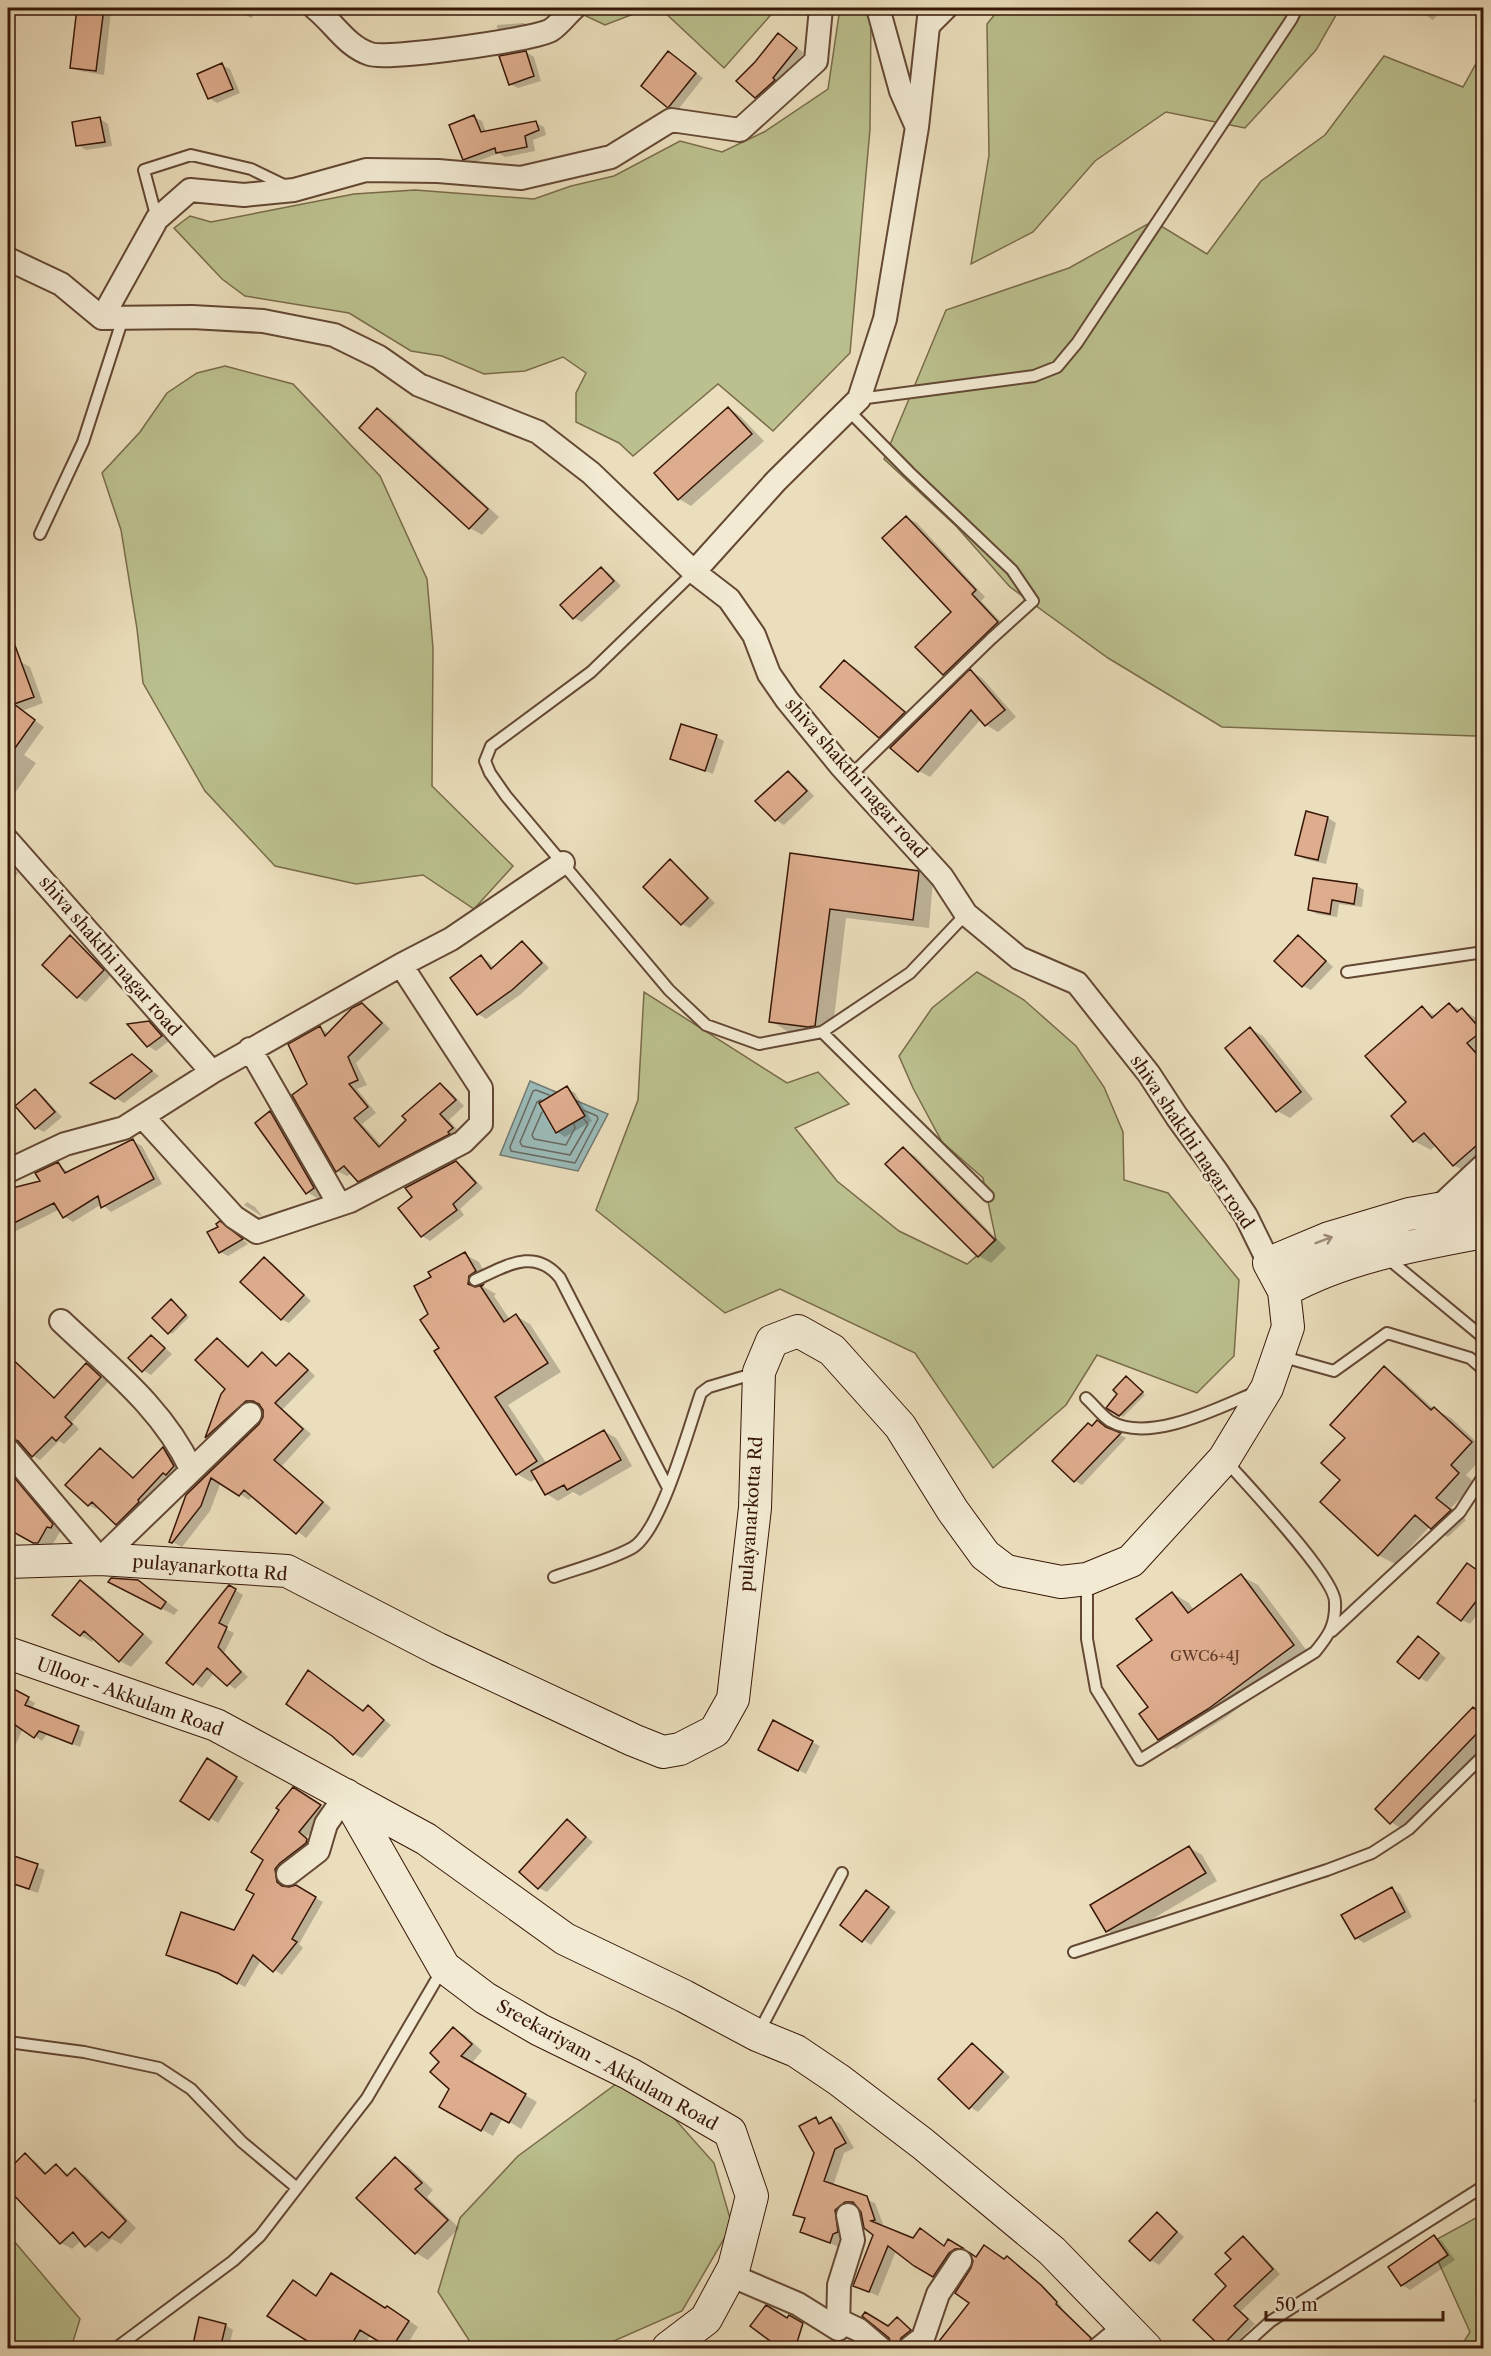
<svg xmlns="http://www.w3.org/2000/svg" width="1491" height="2356" font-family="'Libre Caslon Text',serif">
<rect width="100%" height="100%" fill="#ebdebc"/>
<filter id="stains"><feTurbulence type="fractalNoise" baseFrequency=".00333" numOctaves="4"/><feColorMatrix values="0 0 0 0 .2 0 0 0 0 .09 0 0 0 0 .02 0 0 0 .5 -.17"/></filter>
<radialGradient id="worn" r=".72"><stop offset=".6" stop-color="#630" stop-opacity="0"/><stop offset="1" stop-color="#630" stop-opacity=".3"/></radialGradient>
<!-- green -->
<path fill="#bbc08e" stroke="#796b4a" stroke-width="1.5" d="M569,8H649L605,25Z
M660,8H777L724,68Z
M840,8L871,9L870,129L850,353L773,431L718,384L633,456L619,443L576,422V393L586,373L563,357L525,371L484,374L442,356L411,351L349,313L245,296L222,279L174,228L190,216L211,222L354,194L415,190L534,199L571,186L614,176L680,141L722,152L764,132L828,89Z
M1000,8H1340L1316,50L1245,128L1166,112L1095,161L1033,232L971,264L989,155L987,24Z
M1483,51L1484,730L1475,736L1222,727L1108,658L1010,587L956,526L884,459L946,310L1069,268L1153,221L1207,254L1261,181L1325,135L1384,56L1463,87Z
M225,366L293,384L380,476L427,579L433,648L432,786L513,866L474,909L423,875L356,884L275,866L205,791L143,683L137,629L121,530L102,473L140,432L167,393L197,373Z
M977,972L1024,1000L1076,1046L1104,1087L1123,1132L1124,1180L1168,1193L1239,1280L1234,1356L1197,1393L1097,1355L1066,1405L993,1468L915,1353L780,1289L725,1313L596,1210L638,1100L644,992L787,1083L818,1072L849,1104L795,1128L837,1181L899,1231L967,1264L996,1240L983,1178L942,1142L913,1088L899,1056L932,1008Z
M623,2079L665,2108L714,2163L732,2225L682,2311L598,2348H474L438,2292L460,2218L518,2156Z
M1483,2214V2348H1460L1470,2332L1430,2243Z
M8,2234L80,2319L71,2348H8Z"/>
<!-- water -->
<path fill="#9bbbb9" stroke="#737972" stroke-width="1.5" d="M530,1081L608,1114L578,1171L500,1155Z"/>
<!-- shadow -->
<path fill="#0003" d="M79,8H105L111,11L104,75L80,71L72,67Z
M224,8H255L252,18Z
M1416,8H1443L1433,20Z
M524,23L527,25L500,30L497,28V25Z
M786,39L804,53L764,101L756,97Z
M526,52L534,57L541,81L518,88L510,84Z
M669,53L703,78L677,111L669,106Z
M222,65L230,69L240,93L217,103L209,98Z
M474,117L482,121L486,132L536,123L544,127L546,135L533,140L535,151L505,157L499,153L473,163L465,159Z
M100,119L108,124L112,146L86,150L78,145Z
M728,408L740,416L764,441L691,506L679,499Z
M378,410L390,417L499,517L482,535L470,528L361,428Z
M906,517L917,523L985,597L981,601L1008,629L954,680L944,674L953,612Z
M601,568L609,573L621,586L582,622L574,618Z
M19,661L30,667L43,703L22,711L44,727L24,755L36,763L15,793L8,789V665Z
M845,661L857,669L918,722L971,671L982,678L1016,717L998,732L986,725L981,719L930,777L919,771L895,745L879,737Z
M716,737L724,741L713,774L672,758Z
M788,772L796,777L814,796L784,825L776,820Z
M1307,813L1328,818L1336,823L1326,864L1305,859L1297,854Z
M791,855L917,871L933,881L929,928L846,918L832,1035L826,1036L787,1031L771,1021Z
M670,861L678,866L715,903L690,928L682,924L645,887Z
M8,863L18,873L8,885Z
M1356,885L1364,890L1362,907L1339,904L1337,917L1317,914L1309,910Z
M70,937L78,942L111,975L86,1002L78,997L44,965Z
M1299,937L1307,942L1333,967L1311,990L1303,986Z
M522,943L530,948L549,968L521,994L486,1019L478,1014L481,957L489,962L494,968Z
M362,1004L371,1010L390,1029L356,1063L367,1085L357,1089L376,1113L362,1124L382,1146L440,1084L449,1090L464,1106L449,1120L461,1134L368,1186L359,1181L352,1173L347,1176L337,1171L294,1096L309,1085L320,1028L329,1034Z
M1449,1004L1479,1019L1484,1025V1162L1470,1174L1453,1165L1436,1145L1431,1150L1414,1141L1408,1102L1422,1008L1436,1016Z
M148,1022L157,1027L169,1041L156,1051L148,1046Z
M1251,1029L1263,1036L1313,1099L1290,1118L1277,1111Z
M132,1056L159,1076L124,1103L116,1098Z
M567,1088L575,1093L592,1121L565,1137L557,1132Z
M35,1091L43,1096L62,1117L44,1132L36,1128Z
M270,1113L283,1120L326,1195L320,1200L307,1192Z
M133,1141L142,1146L162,1184L111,1212L102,1204L73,1222L64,1216L60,1209L8,1235V1192L43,1182L58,1164L69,1173Z
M903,1149L915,1156L1006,1248L991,1263L979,1256Z
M456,1163L464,1167L483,1188L460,1209L464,1215L430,1241L422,1236Z
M247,1202L255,1207L263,1217L244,1205Z
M227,1227L248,1244L228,1256L220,1252L210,1233Z
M464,1254L479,1262L489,1280L482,1286L496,1294L494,1296L510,1320L516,1316L530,1324L561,1372L508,1405L547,1464L604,1431L616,1438L632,1466L580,1496L573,1492L558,1501L547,1494L537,1478L531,1482L517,1474L441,1348L430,1314L433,1277Z
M264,1259L272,1263L311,1301L289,1323L281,1319Z
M174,1303L189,1317L172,1334L169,1332Z
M151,1336L172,1354L151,1375L143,1370Z
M217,1340L226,1345L250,1367L262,1354L279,1366L290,1355L299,1360L315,1376L283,1409L311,1434L282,1466L331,1508L306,1538L253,1496L249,1500L221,1482L210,1511L182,1547L171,1541L187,1496L261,1425L265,1418L262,1405H256L215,1442L207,1438L222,1394L228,1389Z
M14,1363L55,1399L87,1365L108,1382L72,1422L79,1429L64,1444L59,1441L40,1460L33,1456L18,1428L8,1418L17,1408L8,1399V1370Z
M1384,1368L1400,1378L1434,1409L1451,1418L1484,1449V1456L1466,1475L1475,1483L1451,1508L1466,1520L1448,1537L1430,1526L1395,1564L1378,1555L1342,1480L1347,1438Z
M1130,1380L1145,1395L1123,1417L1108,1408Z
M1110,1430L1126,1438L1082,1485L1075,1481Z
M163,1449L169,1453L180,1471L123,1528L98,1506L96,1509L89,1505L100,1450L134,1479Z
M8,1463L65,1532L64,1534L60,1532L50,1549L8,1527Z
M1484,1575V1606L1470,1624L1462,1620Z
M1241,1576L1258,1585L1310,1655L1225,1718L1176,1749L1159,1739L1150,1707L1154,1640L1172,1593L1189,1603L1194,1610Z
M80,1581L92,1588L153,1642L131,1667L120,1661L94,1638L92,1642L80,1635Z
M138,1581L178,1610L174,1615L122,1588Z
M230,1587L243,1595L226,1629L234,1633L224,1653L248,1677L235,1689L214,1673L202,1688L168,1663Z
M1419,1638L1446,1658L1427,1682L1419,1677Z
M309,1672L364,1712L368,1707L391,1725L362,1758L354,1754Z
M8,1688L35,1703L32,1709L85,1732L80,1747L47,1734L42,1741L23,1728L15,1746L8,1742Z
M1474,1709L1484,1715V1746L1404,1830L1391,1822Z
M812,1742L820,1746L806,1774L768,1754Z
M215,1765L244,1783L218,1823L182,1800Z
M301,1794L327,1811L306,1838L315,1845L283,1874L285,1888L296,1887L323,1902L299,1944L303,1948L282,1975L261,1960L245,1987L227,1977L168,1955L234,1931L255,1894Z
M567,1821L593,1842L547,1892L539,1888Z
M1190,1848L1202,1855L1217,1881L1120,1938L1108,1931L1092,1906Z
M8,1856L45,1870L38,1893L8,1883Z
M1392,1889L1400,1894L1412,1917L1364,1943L1356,1938Z
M875,1897L896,1912L871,1945L842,1925Z
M454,2029L465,2035L482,2051L471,2064L537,2102L521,2129L503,2118L493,2136L441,2106L451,2088L441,2061Z
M972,2044L980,2049L1010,2077L978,2112L970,2107Z
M1484,2088V2110L1473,2101Z
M816,2119L823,2123L831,2119L840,2124L854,2148L844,2153L833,2186L875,2203L883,2224L879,2226L914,2239L921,2230L945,2247L949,2241L968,2253H964L943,2280L915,2265L896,2251L878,2296L855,2285L875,2234L860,2207L856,2206L847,2210L846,2237L839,2247L801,2231L806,2220L795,2214L816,2152Z
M25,2155L36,2162L48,2174L56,2166L70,2175L75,2170L86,2176L136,2228L121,2244L112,2239L97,2252L82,2240L72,2249L61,2243L8,2187V2172Z
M395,2159L408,2166L433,2190L427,2197L459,2228L428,2260L416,2253Z
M1157,2214L1165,2219L1184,2237L1159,2265L1151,2260Z
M1434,2237L1442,2241L1455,2260L1410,2290L1402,2285L1390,2267Z
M1243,2238L1251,2243L1280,2274L1241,2311L1255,2324L1231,2348H1227L1222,2346L1228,2286L1233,2259Z
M1008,2257L1047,2290L1062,2307L1060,2308L1096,2342L1093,2348H1014L971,2303L977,2258L1005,2260Z
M318,2297L386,2310L398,2313L418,2327L405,2348H391L371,2335L362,2348H322Z
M897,2318L916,2334L903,2348H894Z
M225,2325L233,2330L229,2348H193Z
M848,2341L855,2346L859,2348H843Z
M831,2342L843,2348H828Z
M1321,2343L1338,2348H1317Z"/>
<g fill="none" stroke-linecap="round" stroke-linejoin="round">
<!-- shore -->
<path stroke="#696860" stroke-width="1.5" d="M549,1095L536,1090L533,1091L510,1147L511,1151L575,1163L598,1119L597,1116L583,1110
M541,1100L537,1102L520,1142L522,1146L570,1155L588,1124L584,1119
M542,1112L532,1135L534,1139L566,1145L575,1128L574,1124"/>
</g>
<!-- building -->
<path fill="#dead8e" stroke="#371607" stroke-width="1.5" d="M77,8H104L96,71L70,68Z
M778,33L797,48L773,78L775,80L755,98L736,81L755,62Z
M526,51L534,76L509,85L499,56Z
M668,51L696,73L668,108L641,86Z
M222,63L233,89L208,99L197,74Z
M474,115L481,132L536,121L539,130L525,136L527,147L496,153L495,148L463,160L449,125Z
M100,117L105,142L76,146L72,122Z
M728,407L752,434L678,500L654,473Z
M377,408L488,509L469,529L359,428Z
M906,516L976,590L972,594L998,622L943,675L915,647L951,612L882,538Z
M601,567L614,581L573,619L560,605Z
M10,632L34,697L14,704L35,720L8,758V633Z
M844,660L905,712L879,738L820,687Z
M970,669L1005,710L985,726L971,710L918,772L890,748Z
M681,724L717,735L705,771L670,759Z
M788,771L807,791L775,821L755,801Z
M1306,811L1328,817L1318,860L1295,855Z
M790,853L919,871L913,920L830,909L815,1026L808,1027L769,1022Z
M670,859L708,898L681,925L643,887Z
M1313,878L1357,884L1354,904L1332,900L1330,914L1308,910Z
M70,935L104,970L77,998L42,965Z
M1298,935L1326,961L1302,987L1274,961Z
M522,941L542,963L512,990L477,1015L450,978L481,955L491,969Z
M362,1003L382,1023L348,1057L358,1080L349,1084L368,1107L354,1118L379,1147L406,1120L402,1116L440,1083L456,1100L440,1114L453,1128L448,1132L450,1134L358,1182L344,1166L336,1172L292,1095L307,1084L288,1044L320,1026L325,1036L352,1008Z
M1449,1003L1457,1012L1462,1008L1482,1031L1467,1043L1484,1062V1139L1453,1166L1424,1133L1413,1142L1391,1116L1406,1102L1365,1056L1422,1006L1432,1018Z
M149,1021L162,1036L147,1047L127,1024Z
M1250,1027L1301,1092L1276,1112L1225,1048Z
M132,1054L152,1071L115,1099L90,1083Z
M567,1086L585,1116L556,1133L539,1103Z
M35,1089L55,1112L35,1129L15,1106Z
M270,1111L314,1188L306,1194L255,1123Z
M133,1139L154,1179L101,1208L98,1196L63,1218L54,1203L8,1226V1189L40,1181L35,1173L58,1162L65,1173Z
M903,1147L995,1240L978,1257L885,1164Z
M456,1161L476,1183L453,1204L457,1210L421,1237L398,1208L412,1197L405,1188Z
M220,1221L243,1239L219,1253L207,1232L218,1227L216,1224Z
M465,1252L476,1271L469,1276L468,1284L475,1287L483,1285L481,1287L504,1322L516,1314L548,1363L495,1397L537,1461L516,1475L434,1351L439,1348L420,1320L428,1314L414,1286L431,1277L428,1272Z
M264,1257L304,1295L281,1320L240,1282Z
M171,1299L186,1315L168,1334L152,1318Z
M151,1335L165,1348L142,1372L128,1358Z
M217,1338L248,1367L262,1352L276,1366L289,1353L308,1370L275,1403L303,1429L274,1460L323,1502L296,1534L244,1490L239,1496L211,1478L201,1506L172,1543L169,1542L186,1495L259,1424L263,1417V1410L259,1404L253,1401H246L205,1438L221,1394L225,1389L195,1360Z
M8,1355L54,1398L86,1363L101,1377L65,1417L72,1424L56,1441L52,1437L32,1457L18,1441L8,1437Z
M1384,1366L1431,1410L1434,1407L1472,1442L1451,1465L1459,1473L1436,1498L1451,1510L1431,1529L1415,1515L1378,1556L1320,1502L1340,1480L1321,1463L1345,1438L1330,1425Z
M1126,1376L1143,1392L1119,1416L1106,1408L1117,1394L1113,1390Z
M1097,1420L1106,1427L1121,1433L1074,1482L1052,1461L1088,1423L1092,1426Z
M604,1430L621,1460L567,1490L564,1485L545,1495L531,1471Z
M163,1447L174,1466L166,1475L163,1473L138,1500L139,1502L116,1525L92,1502L88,1506L65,1485L100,1448L133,1478Z
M8,1470L53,1524L51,1528L47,1527L38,1543H33L8,1529Z
M1467,1563L1484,1575V1591L1461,1621L1437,1603Z
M1241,1574L1294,1645L1208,1709L1158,1740L1139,1714L1148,1707L1117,1666L1152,1640L1136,1619L1172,1592L1188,1613Z
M111,1578L138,1580L166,1602L161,1609L108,1582Z
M80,1580L143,1634L119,1662L84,1631L80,1636L52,1615Z
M229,1585L236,1589L219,1623L227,1627L218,1647L241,1672L227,1686L207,1668L193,1685L166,1663Z
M1418,1636L1439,1653L1419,1679L1397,1662Z
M308,1670L363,1711L368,1705L384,1720L353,1755L332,1736L286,1704Z
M8,1686L29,1697L25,1705L79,1726L72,1744L39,1731L34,1738L15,1725L8,1741Z
M1473,1707L1484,1717V1726L1390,1824L1375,1809Z
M773,1720L813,1741L798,1771L758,1750Z
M207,1758L237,1777L209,1820L180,1801Z
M293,1787L321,1805L299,1832L307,1839L306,1843L280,1863L275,1869L277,1882L282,1886L289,1887L296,1885L316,1897L292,1939L297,1942L273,1972L253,1955L237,1984L218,1973L166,1955L181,1912L234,1930L254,1894L246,1890L263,1860L251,1852L279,1810L276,1808Z
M567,1819L586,1837L538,1889L519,1872Z
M1189,1846L1206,1873L1106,1932L1090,1905Z
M8,1854L38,1864L29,1889L8,1882Z
M1392,1887L1405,1912L1355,1939L1341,1915Z
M866,1890L889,1907L862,1942L840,1925Z
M453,2027L472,2044L461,2056L526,2094L509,2123L491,2113L481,2131L439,2107L449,2089L430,2072L439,2062L430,2053Z
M972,2043L1003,2072L969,2109L938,2079Z
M816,2117L819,2124L831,2117L846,2143L835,2149L824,2181L867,2196L875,2220L871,2221L913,2238L920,2228L944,2246L948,2239L963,2248L955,2249L949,2253L933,2277L914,2266L888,2246L869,2292L853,2286L873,2235L864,2228L861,2212L853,2202H845L835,2210L838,2232L833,2234L830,2243L800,2232L805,2218L793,2215L814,2153L799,2126Z
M25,2153L45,2174L56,2164L67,2176L75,2168L126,2221L109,2238L102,2232L85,2247L73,2232L60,2244L8,2189V2170Z
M395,2157L422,2183L415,2189L448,2220L415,2254L356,2198Z
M1157,2212L1177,2232L1150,2261L1129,2241Z
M1434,2235L1448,2255L1401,2286L1388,2267Z
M1243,2236L1273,2269L1234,2306L1248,2319L1221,2347L1193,2320L1226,2286L1215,2274L1231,2259L1225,2253Z
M984,2245L1004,2259L1007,2256L1041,2285L1057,2302L1056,2304L1091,2338L1087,2349H933L969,2303L955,2293L971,2268L973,2261L970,2253L976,2257Z
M331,2273L385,2308L387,2306L409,2321L391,2349L360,2330L349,2349H320L267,2316L293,2280L316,2296Z
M766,2305L787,2318L789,2315L803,2323L795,2349H764L770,2341L750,2326Z
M865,2312L888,2326L897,2317L911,2330L901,2338L897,2349H893L889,2338L862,2316Z
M199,2317L226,2324L220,2349H192Z"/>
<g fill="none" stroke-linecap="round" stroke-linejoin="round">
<!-- lane casing -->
<g stroke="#644834" stroke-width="14">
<path id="lane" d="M932,30L954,8
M157,219L144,170L191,155L251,169L286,186
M859,399L1034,376L1057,367L1077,343L1291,20L1297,8
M848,410L909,472L1012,570L1033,601L991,639L850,776
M40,534L83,442L123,318
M694,572L591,672L491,746L485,761L490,773L506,796L669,990L706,1025L759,1044L822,1032L910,973L966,914
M1347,972L1484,952
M822,1032L988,1196
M1386,1257L1484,1338
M475,1280C505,1267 534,1246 560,1278L668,1488
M1280,1356L1334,1371L1387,1333L1470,1358L1484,1370
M1086,1398C1094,1405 1101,1415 1110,1421C1149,1444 1218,1408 1256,1392
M554,1577C579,1568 608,1561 632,1548C661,1532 689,1426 701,1393L709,1387L756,1373
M1087,1583V1639L1096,1689L1140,1760L1315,1652C1329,1635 1336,1625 1335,1602C1335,1577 1246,1484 1226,1461
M1332,1631L1460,1512L1484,1475
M1074,1952L1327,1870L1372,1853L1409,1829L1484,1755
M759,2032L842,1873
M8,2042L84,2052L159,2068L191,2089L242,2142L297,2188L367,2098L442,1970
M116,2348L233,2261L260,2236L297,2188
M1241,2348L1271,2321L1484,2186"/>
</g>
<!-- street casing -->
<g stroke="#644834" stroke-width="26">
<path id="street" d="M315,8C334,23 346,46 370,54C387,60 534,40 551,30C559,25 567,14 574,8
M878,8L901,91L916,125
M8,259L61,284L102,318
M102,318L192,317L263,321L334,335L379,357L419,385L538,432L591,473L694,572L729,599L754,635L769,674L787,700L841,766L942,877L966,914L1019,958L1077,983L1149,1074L1177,1117L1217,1172L1246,1216L1269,1263
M102,318L157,219L190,190L244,195L294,190L366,170L438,171L521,178L611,157L671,120L740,130L816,61L821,8
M694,572L776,481L859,399L885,319L917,127L930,8
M8,841L212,1072
M401,965L451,939L563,863
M250,1049L339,1204
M8,1171L65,1144L124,1128L212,1072L401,965L481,1088V1124L463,1142L350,1201L257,1232L234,1217L143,1117
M1437,1209L1484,1165
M61,1321C108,1366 163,1408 191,1469
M8,1450L100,1559L250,1414
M288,1874L318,1851L326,1824L346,1795
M730,2275L798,2304L838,2329L839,2285L853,2240L848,2215
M838,2320L859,2330L880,2348
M910,2348L923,2338L938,2294L960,2261
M1100,2348L1124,2328"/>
</g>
<!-- secondary casing -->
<g stroke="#371607" stroke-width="34">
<path id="secondary" d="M1284,1291C1345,1257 1415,1245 1484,1232
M8,1562L100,1559L287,1571L438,1649L633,1740L663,1752L680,1749L715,1731L733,1699L755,1508L759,1372L772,1341L798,1331L832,1350L900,1426L953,1511L985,1555L1006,1571L1061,1582L1087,1579L1131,1561L1224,1459L1267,1388L1288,1327L1284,1291L1269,1263L1329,1238L1409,1214L1484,1201
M8,1653L216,1725L426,1839L565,1939L684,1996L757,2035L796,2051L839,2080L923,2144L1052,2251L1146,2348
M346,1795L444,1967L485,1998L540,2030L630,2074L730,2132L752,2196L734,2267L706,2319L668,2348"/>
</g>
<!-- lane -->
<use href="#lane" stroke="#f2ead3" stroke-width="10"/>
<!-- street -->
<use href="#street" stroke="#f2ead3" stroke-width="22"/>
<!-- secondary -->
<use href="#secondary" stroke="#f2ead3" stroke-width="32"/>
</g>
<!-- one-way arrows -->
<defs><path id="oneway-shaft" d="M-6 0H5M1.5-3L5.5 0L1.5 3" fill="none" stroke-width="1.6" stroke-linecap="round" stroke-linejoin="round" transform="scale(1.5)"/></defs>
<use stroke="#9e8b77" href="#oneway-shaft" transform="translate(1324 1240) rotate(-21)"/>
<g text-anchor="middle" stroke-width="5" stroke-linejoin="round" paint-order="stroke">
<!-- number labels -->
<g font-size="15" fill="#613c29">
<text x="1205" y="1661">GWC6+4J</text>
</g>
<!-- street labels -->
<g font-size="18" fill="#371607" stroke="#f2ead3">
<text transform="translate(856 778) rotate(49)" y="6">shiva shakthi nagar road</text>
<text transform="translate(110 956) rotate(49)" y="6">shiva shakthi nagar road</text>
<text transform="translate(1192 1142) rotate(56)" y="6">shiva shakthi nagar road</text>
<text transform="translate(751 1514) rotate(-86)" y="6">pulayanarkotta Rd</text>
<text transform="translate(210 1568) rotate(5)" y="6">pulayanarkotta Rd</text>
<text transform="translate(130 1697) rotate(20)" y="6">Ulloor - Akkulam Road</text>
<text transform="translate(607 2065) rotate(29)" y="6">Sreekariyam - Akkulam Road</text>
</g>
</g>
<!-- margin -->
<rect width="1491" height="2356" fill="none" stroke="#ebdebc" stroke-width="30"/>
<rect x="9" y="9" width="1473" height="2338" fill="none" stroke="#371607" stroke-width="3"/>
<rect x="15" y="15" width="1461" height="2326" fill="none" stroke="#371607" stroke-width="1.5"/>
<!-- scale -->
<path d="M1266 2311v9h177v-9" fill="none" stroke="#371607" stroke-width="3"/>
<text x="1275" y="2311" font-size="18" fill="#371607" stroke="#f2ead3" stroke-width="4.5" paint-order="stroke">50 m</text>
<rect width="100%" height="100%" filter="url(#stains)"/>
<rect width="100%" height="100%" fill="url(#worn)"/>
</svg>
